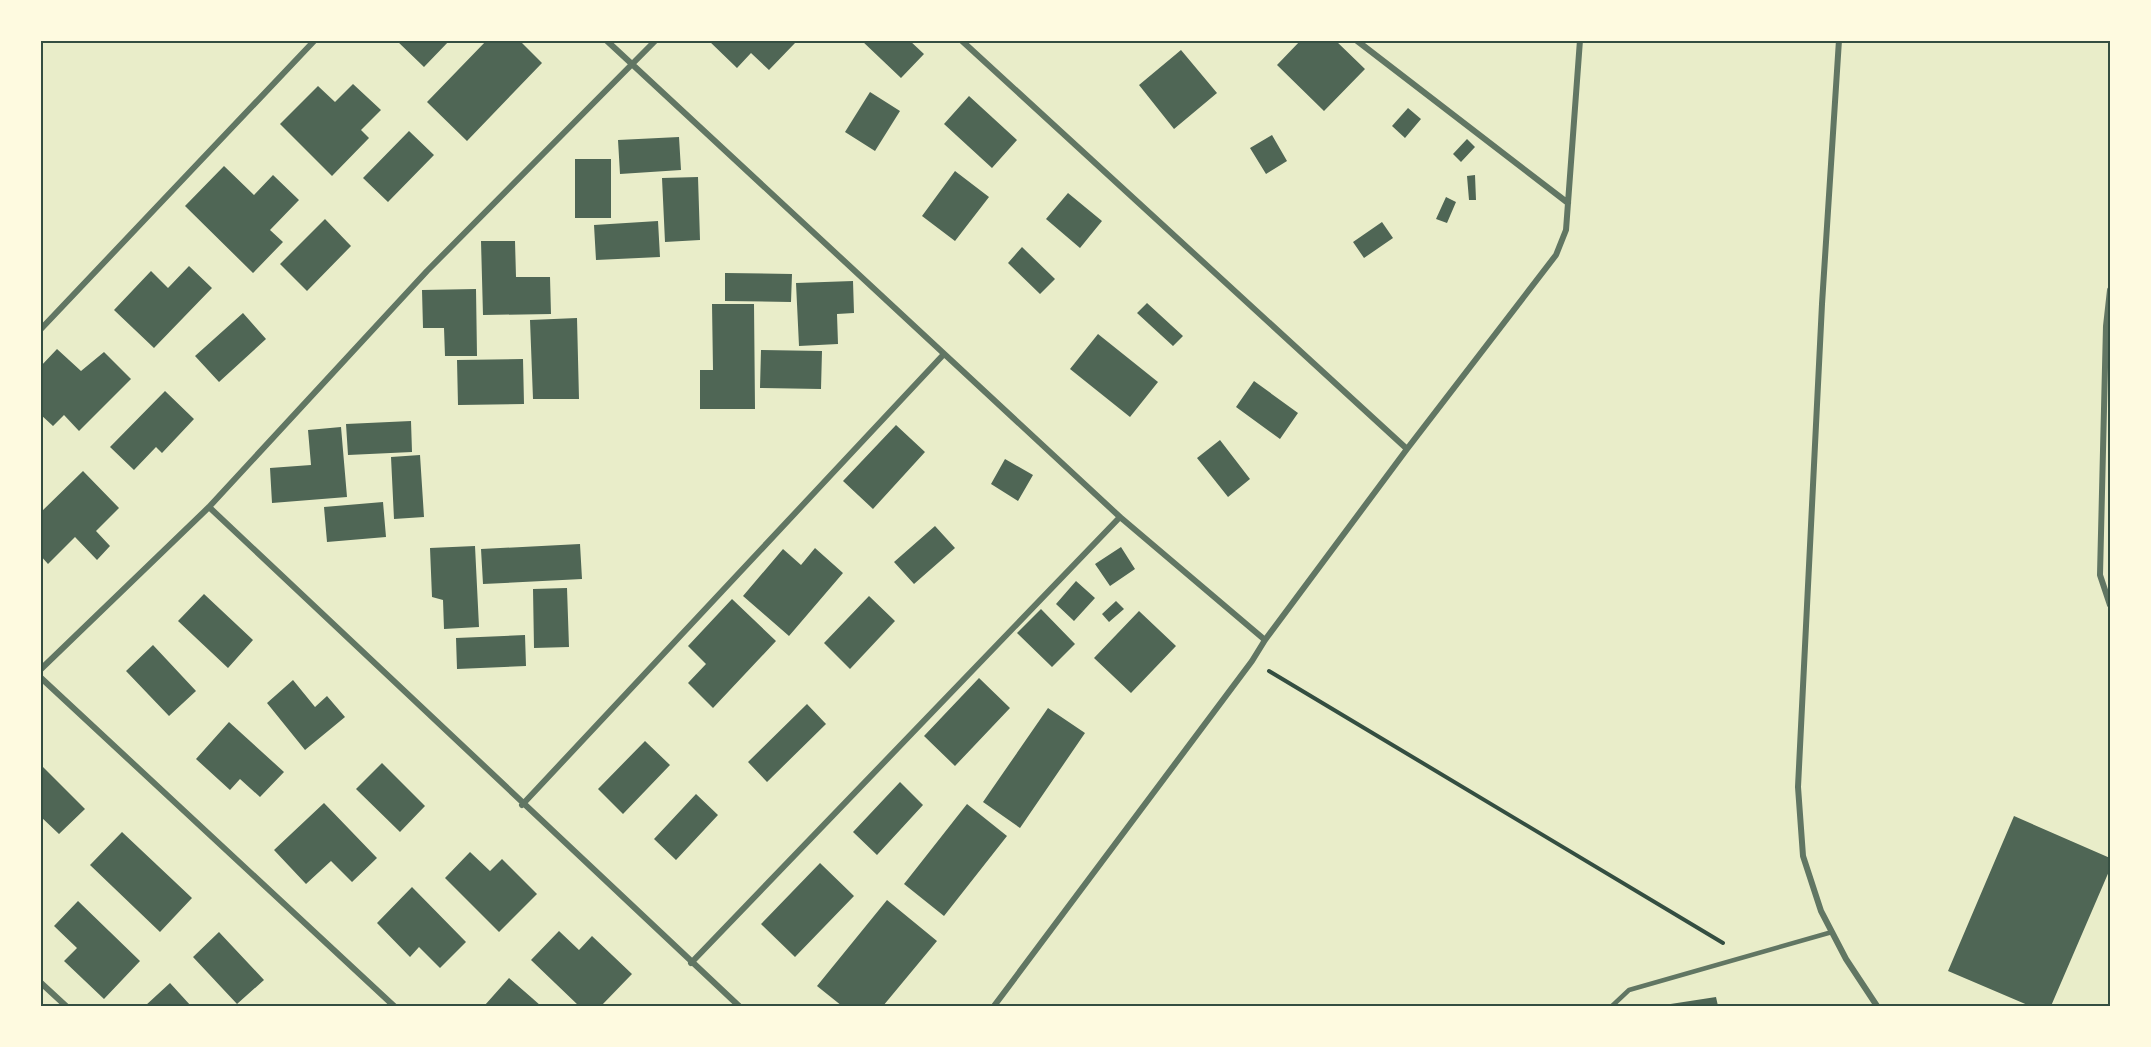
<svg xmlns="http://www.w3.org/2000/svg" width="2151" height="1047" font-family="'Alegreya Sans',sans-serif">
<rect width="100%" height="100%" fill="#e9edc9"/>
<!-- building -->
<path fill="#4f6655" d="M396,40H450L424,67Z
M487,40H519L542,63L467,141L427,102Z
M708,40H792L795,43L769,70L751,53L737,68Z
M861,40H909L924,54L901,78Z
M1301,40H1335L1365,69L1324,111L1277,65Z
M1181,50L1217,93L1174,129L1139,85Z
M353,84L381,110L361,130L369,138L332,176L280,124L318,86L335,102Z
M870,92L900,111L875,151L845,132Z
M969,96L1017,140L992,168L944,124Z
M1408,108L1421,119L1405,138L1392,126Z
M409,131L434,155L388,202L363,178Z
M1272,135L1287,161L1266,174L1250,148Z
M679,137L681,170L620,174L618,140Z
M1467,139L1475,147L1461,162L1453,154Z
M575,159H611V218H575Z
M224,166L254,195L273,175L299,200L270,230L283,242L253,273L185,206Z
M955,171L989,197L955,241L922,216Z
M1475,175L1476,200H1469L1467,176Z
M698,177L700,240L665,242L662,178Z
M1068,193L1102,221L1080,248L1046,219Z
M1446,197L1456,202L1447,223L1436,219Z
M325,219L351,246L307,291L280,264Z
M658,221L660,257L596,260L594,225Z
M1382,222L1393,238L1364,258L1353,242Z
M481,241H515L516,277H550L551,314L483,315Z
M1022,247L1055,279L1040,294L1008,263Z
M189,266L212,288L154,348L114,310L151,271L168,288Z
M725,273L792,274L791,302L725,301Z
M853,281L854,313L837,314L838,344L799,346L796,283Z
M476,289L477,356H445L444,328H423L422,290Z
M1147,303L1183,336L1173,346L1137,313Z
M712,304H754L755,409H700V370H713Z
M243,313L266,339L219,382L195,356Z
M577,318L579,399H533L530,320Z
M1098,334L1158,382L1130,417L1070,369Z
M57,349L81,371L104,352L131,379L79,431L64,415L53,426L40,414V367Z
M761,350L822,351L821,389L760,388Z
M523,359L524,404L458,405L457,360Z
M1254,381L1298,413L1280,439L1236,407Z
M165,391L194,419L162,453L156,447L134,470L110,447Z
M411,421L412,452L348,455L346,424Z
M896,425L925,452L873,509L843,481Z
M341,427L347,497L272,503L270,468L311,465L308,430Z
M1220,440L1250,479L1228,497L1197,458Z
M420,455L424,517L394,519L391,457Z
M1005,459L1033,475L1018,501L991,484Z
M83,471L119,508L96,531L110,546L97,560L75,537L48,564L40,555V513Z
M383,502L386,537L327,542L324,507Z
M935,526L955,548L914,584L894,562Z
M580,544L582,579L483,584L481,549Z
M475,546L479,627L444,629L443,600L432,597L430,548Z
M1121,547L1135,569L1110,586L1095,564Z
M815,548L843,573L789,636L743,596L783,549L801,565Z
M1076,581L1095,598L1074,621L1056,604Z
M567,588L569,647L534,648L533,589Z
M204,594L253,640L228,668L178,621Z
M869,596L895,621L850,669L824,643Z
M732,599L776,641L713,708L688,683L706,664L688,646Z
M1116,601L1124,609L1109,622L1102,614Z
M1041,609L1075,644L1052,667L1017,633Z
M1139,611L1176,646L1131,693L1094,658Z
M525,635L526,666L457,669L456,638Z
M153,645L196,691L169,716L126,671Z
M979,678L1010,708L955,766L924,736Z
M293,680L315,707L327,696L345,717L305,750L267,703Z
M807,704L826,724L767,782L748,762Z
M1048,708L1085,733L1020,828L983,802Z
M229,722L284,772L260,797L240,779L230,790L196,759Z
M645,741L670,765L623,814L598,789Z
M382,763L425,806L400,832L356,789Z
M40,764L85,809L59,834L40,816Z
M900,782L923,805L877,855L853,832Z
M696,794L718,815L676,860L654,839Z
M324,803L377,858L352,882L331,861L306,884L274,850Z
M967,804L1007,836L944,916L904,884Z
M2014,816L2110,858V869L2051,1006H2030L1948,971Z
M122,832L192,898L160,932L90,865Z
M470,852L490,871L502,859L537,894L499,932L445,878Z
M820,863L854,896L795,957L761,924Z
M412,887L466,942L440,968L419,947L410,957L377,923Z
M887,900L937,941L883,1006H842L817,986Z
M78,901L140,961L104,999L64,961L77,948L54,926Z
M559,931L579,950L592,936L632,974L601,1006H579L531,960Z
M219,932L264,980L237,1004L193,957Z
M509,978L532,998L541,1006L485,1005Z
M170,983L191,1006H145Z
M1716,997L1718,1006H1664V1005Z"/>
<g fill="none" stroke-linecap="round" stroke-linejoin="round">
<!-- path -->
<path stroke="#344e41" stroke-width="4" d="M1269,671L1723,943"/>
<!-- service -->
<path stroke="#617663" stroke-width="4.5" d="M1612,1006L1629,990L1832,932"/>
<!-- minor -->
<path stroke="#617663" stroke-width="6" d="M606,40L1120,517L1265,640
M961,40L1407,449
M1356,40L1568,203
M1839,40L1822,304L1798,787L1803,856L1821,911L1846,959L1877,1006
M2110,290L2106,326L2100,575L2110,605
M40,330L315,40
M209,507L739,1006
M40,670L209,507L427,271L656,40
M40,677L394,1006
M522,805L944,354
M691,963L1120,517
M40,982L66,1006
M994,1006L1252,661L1265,640L1407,449L1556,255L1566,230L1580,40"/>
</g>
<!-- border -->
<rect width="2151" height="1047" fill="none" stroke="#fefae0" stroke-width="84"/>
<rect x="42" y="42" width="2067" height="963" fill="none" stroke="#344e41" stroke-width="2"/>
</svg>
